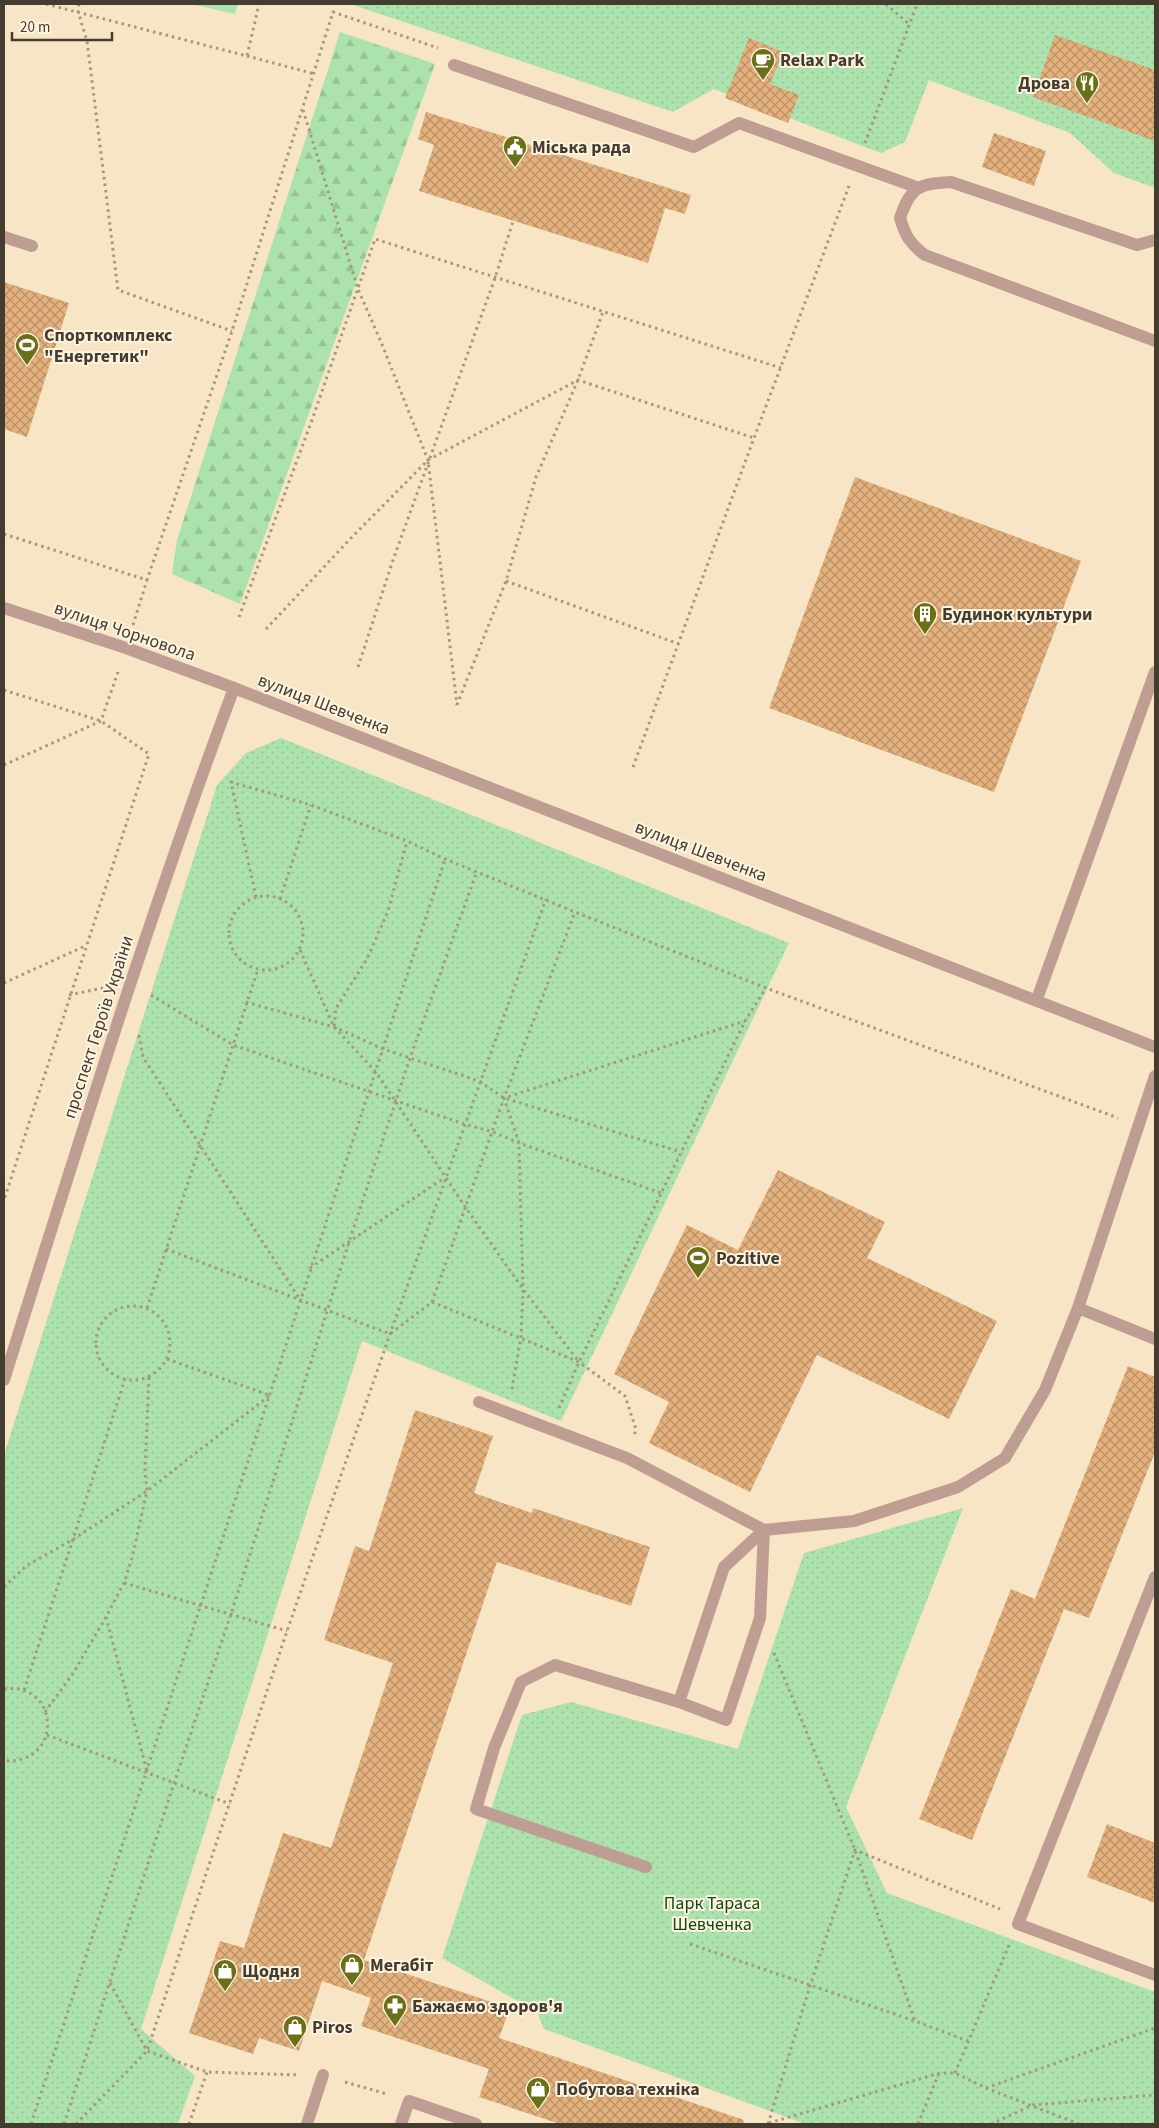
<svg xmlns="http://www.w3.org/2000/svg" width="1159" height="2128" font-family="'Source Sans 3',sans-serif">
<defs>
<pattern id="forest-firs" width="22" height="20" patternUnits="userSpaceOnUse" patternTransform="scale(1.25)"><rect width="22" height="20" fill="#ace2ad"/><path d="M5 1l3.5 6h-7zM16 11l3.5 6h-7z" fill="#95c395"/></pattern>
<pattern id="park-dots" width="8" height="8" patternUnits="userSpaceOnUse" patternTransform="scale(1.25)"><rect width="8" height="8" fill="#ace2ad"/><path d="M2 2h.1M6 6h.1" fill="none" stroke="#95c395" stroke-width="1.8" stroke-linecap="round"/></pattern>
<pattern id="building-cross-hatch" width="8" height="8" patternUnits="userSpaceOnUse" patternTransform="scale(1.25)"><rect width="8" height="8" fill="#e4b17c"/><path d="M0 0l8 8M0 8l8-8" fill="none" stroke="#ba9166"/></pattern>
</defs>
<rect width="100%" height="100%" fill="#f8e5c5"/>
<!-- forest -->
<path fill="url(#forest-firs)" d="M340,32L435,64L240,604L172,574L177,540Z"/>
<!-- park -->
<path fill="url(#park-dots)" d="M350,4H1155V188L1114,173L1070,133L929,80L905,142L881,153L714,89L673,112Z
M281,738L789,943L561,1421L362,1341L141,2029L195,2076L178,2124H4V1455L217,785L246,753Z
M963,1508L846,1807L887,1893L1155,1992V2124H805L544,2029L537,2012L442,1958L522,1715L571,1702L738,1749L804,1553Z"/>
<!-- pitch -->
<path fill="#ace2ad" d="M191,4H238L235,14Z"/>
<!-- building -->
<path fill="url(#building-cross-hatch)" d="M1055,35L1155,70V141L1033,97Z
M749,38L783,52L770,84L799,95L788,123L725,98Z
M426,112L691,195L685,214L665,208L648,263L419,191L434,145L418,139Z
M994,133L1046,151L1034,186L982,167Z
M4,282L69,303L27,437L4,429Z
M855,477L1081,561L994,792L769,708Z
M778,1170L885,1222L867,1258L997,1321L949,1419L817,1355L750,1492L649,1443L669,1402L614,1374L687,1225L738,1250Z
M1128,1366L1155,1377V1452L1089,1618L1064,1609L972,1840L919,1819L1011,1589L1035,1599Z
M415,1410L493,1436L474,1493L532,1513L533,1508L650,1547L631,1606L497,1562L364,1960L510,2008L499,2038L744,2120L743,2124H560L479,2097L489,2069L361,2026L371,1998L322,1981L299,2051L259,2038L253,2054L189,2033L220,1941L244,1948L283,1833L331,1848L393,1663L324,1640L355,1546L369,1551Z
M1107,1824L1155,1843V1903L1087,1877Z"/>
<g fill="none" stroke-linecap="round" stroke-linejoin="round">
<!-- path -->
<path stroke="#a59780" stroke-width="3" stroke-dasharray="2.5 4" stroke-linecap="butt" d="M46,4L247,56L259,4
M79,4L78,11L87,41L118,290L232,331
M886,4L910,25
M247,56L315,74
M303,110L358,289L381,342L428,460L457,705
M865,143L917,4
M4,534L147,580L232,331L333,12L438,48
M506,581L679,644
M239,617L312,420L375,239L781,368
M133,625L147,580
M266,629L351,538L428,460L578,380L754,438
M358,667L393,560L495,278L513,221
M4,690L101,721L149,754L4,1200
M457,705L506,581L536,477L578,380L603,312
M4,765L101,721L119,669
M633,767L754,438L849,186
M229 933a37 37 0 1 1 74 0a37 37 0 1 1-74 0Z
M256,897L231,782L311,805L407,841L445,859L575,912L766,988L1118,1118
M280,899L311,805
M300,950L334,1027L376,1072L466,1208L523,1289L579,1362
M4,983L85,946
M69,995L103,988
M151,995L233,1045L464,1124L493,1132L519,1143L661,1193
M246,1002L334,1027L383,1049L479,1081L504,1098L681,1152
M334,1026L336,1008L367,959L388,911L407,841
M139,1035L143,1057L299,1298
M166,1249L390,1334L432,1302L504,1098L575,912
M310,1268L444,1178
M432,1302L579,1362L625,1396L636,1429L634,1436
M96 1343a37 37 0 1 1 74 0a37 37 0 1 1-74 0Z
M147,1308L258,969
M167,1359L269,1395
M512,1389L521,1337L523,1289L519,1143L504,1098L745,1021
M559,1408L579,1362L745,1021L766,988
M124,1583L287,1631
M4,1587L26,1566L72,1540L147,1491L269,1396
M106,1617L147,1771
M774,1653L855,1850L915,2021
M4,1689C59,1681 65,1764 4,1761
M24,1690L125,1379
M45,1712L72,1675L106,1617L124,1583L132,1558L147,1491L145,1471L149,1376
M47,1735L230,1804
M690,1944L915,2021L968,2041
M110,1983L147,2051L207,2072L300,2075
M955,2073L1009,1945
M345,2082L387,2094
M986,2088L1155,2028
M769,2123L940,2073H955L986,2088L1079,2124
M31,2124L445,859
M64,2124L174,1783L231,1614L349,1242L410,1058L477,871
M76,2124L147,2051L287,1631L390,1334L546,899
M189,2124L207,2072
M768,2124L810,1986L855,1850L1000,1909
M918,2124L939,2073
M991,2124L1033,2105L1155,2095"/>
<!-- service -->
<path stroke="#be9e93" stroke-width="12" d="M454,65L694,147L739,123L919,188
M4,237L32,246
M1155,240L1137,245L951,182C919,184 911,186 900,218C905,235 910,244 925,255L1155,341
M1037,999L1155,672
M1078,1308L1155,1339
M479,1402L627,1458L764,1530L724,1567L679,1702
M1155,1577L1018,1924L1155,1975
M646,1867L476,1809L494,1748L521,1682L555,1665L679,1702L726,1720L760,1618L764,1530L854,1521L958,1487L1005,1458L1045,1390L1078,1308L1155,1076
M307,2124L323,2075
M401,2124L409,2101L476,2124"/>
<!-- minor -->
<path stroke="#be9e93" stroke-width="12" d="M4,1380C77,1148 149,915 234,688"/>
<!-- tertiary -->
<path stroke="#be9e93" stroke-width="12" d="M4,608L126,648L234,688L1155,1047"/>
</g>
<!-- icons -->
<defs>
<g id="cafe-pin" transform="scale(1.25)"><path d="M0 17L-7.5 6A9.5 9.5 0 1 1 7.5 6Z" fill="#697017" stroke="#fff4e0"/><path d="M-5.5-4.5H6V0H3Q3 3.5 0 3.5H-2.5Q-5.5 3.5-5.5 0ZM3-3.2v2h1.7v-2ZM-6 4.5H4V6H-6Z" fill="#fff"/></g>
<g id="restaurant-pin" transform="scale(1.25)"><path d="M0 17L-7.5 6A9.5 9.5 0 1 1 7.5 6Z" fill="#697017" stroke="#fff4e0"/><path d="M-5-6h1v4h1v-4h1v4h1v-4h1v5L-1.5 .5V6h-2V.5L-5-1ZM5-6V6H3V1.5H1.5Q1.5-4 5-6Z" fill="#fff"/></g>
<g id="civic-pin" transform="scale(1.25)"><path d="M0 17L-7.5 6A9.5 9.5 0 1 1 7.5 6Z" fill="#697017" stroke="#fff4e0"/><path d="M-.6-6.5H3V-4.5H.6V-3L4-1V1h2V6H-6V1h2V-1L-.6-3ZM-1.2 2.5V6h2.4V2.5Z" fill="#fff"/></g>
<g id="stadium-pin" transform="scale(1.25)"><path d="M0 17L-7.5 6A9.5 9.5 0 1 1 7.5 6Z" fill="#697017" stroke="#fff4e0"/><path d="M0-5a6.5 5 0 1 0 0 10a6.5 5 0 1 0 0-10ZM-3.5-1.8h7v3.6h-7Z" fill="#fff"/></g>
<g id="building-pin" transform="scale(1.25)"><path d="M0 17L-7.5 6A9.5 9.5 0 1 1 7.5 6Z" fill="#697017" stroke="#fff4e0"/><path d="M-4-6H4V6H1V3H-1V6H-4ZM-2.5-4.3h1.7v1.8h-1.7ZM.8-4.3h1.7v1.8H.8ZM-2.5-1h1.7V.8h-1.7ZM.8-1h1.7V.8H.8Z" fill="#fff"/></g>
<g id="shop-pin" transform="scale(1.25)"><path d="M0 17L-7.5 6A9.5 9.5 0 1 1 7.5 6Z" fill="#697017" stroke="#fff4e0"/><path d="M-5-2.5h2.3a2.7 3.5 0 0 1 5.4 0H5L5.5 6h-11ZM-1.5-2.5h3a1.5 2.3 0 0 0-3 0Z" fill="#fff"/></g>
<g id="pharmacy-pin" transform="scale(1.25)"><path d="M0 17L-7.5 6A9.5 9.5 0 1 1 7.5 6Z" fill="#697017" stroke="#fff4e0"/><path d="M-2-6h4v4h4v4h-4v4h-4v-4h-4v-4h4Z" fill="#fff"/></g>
</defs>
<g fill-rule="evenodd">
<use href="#cafe-pin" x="763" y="60"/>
<use href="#restaurant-pin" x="1087" y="83"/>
<use href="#civic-pin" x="515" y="147"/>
<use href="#stadium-pin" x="27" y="345"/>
<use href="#building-pin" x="925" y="614"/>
<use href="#stadium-pin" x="698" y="1258"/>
<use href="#shop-pin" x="352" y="1965"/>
<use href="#shop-pin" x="225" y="1971"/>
<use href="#pharmacy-pin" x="395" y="2006"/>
<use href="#shop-pin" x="295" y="2027"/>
<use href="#shop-pin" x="538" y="2089"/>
</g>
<g text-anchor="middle" stroke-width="4" stroke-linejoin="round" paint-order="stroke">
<!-- poi labels -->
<g font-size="18" font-weight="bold" fill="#433c2f" stroke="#fff4e0" text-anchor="start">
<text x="780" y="66">Relax Park</text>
<text x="1070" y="89" text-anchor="end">Дрова</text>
<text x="532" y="153">Міська рада</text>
<text x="44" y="341">Спорткомплекс<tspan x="44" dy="21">"Енергетик"</tspan></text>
<text x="942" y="620">Будинок культури</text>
<text x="716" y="1264">Pozitive</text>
<text x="370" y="1971">Мегабіт</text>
<text x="242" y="1977">Щодня</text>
<text x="412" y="2012">Бажаємо здоров'я</text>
<text x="312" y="2033">Piros</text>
<text x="556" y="2095">Побутова техніка</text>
</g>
<!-- street labels -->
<g font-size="18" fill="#433c2f" stroke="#fff4e0">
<text transform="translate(125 631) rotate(19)" y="6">вулиця Чорновола</text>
<text transform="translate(324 704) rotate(21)" y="6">вулиця Шевченка</text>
<text transform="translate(701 851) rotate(21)" y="6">вулиця Шевченка</text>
<text transform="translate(98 1027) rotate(-72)" y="6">проспект Героїв України</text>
</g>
<!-- park labels -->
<g font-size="18" fill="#0f4717" stroke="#fff4e0">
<text x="712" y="1909">Парк Тараса<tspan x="712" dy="21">Шевченка</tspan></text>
</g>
</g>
<!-- border -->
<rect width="1159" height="2128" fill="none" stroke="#433c2f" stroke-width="10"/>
<!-- scale -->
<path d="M12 32v8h100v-8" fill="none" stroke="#433c2f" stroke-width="2.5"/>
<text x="20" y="32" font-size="15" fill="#433c2f" stroke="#fff4e0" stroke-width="4" paint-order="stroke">20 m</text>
</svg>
